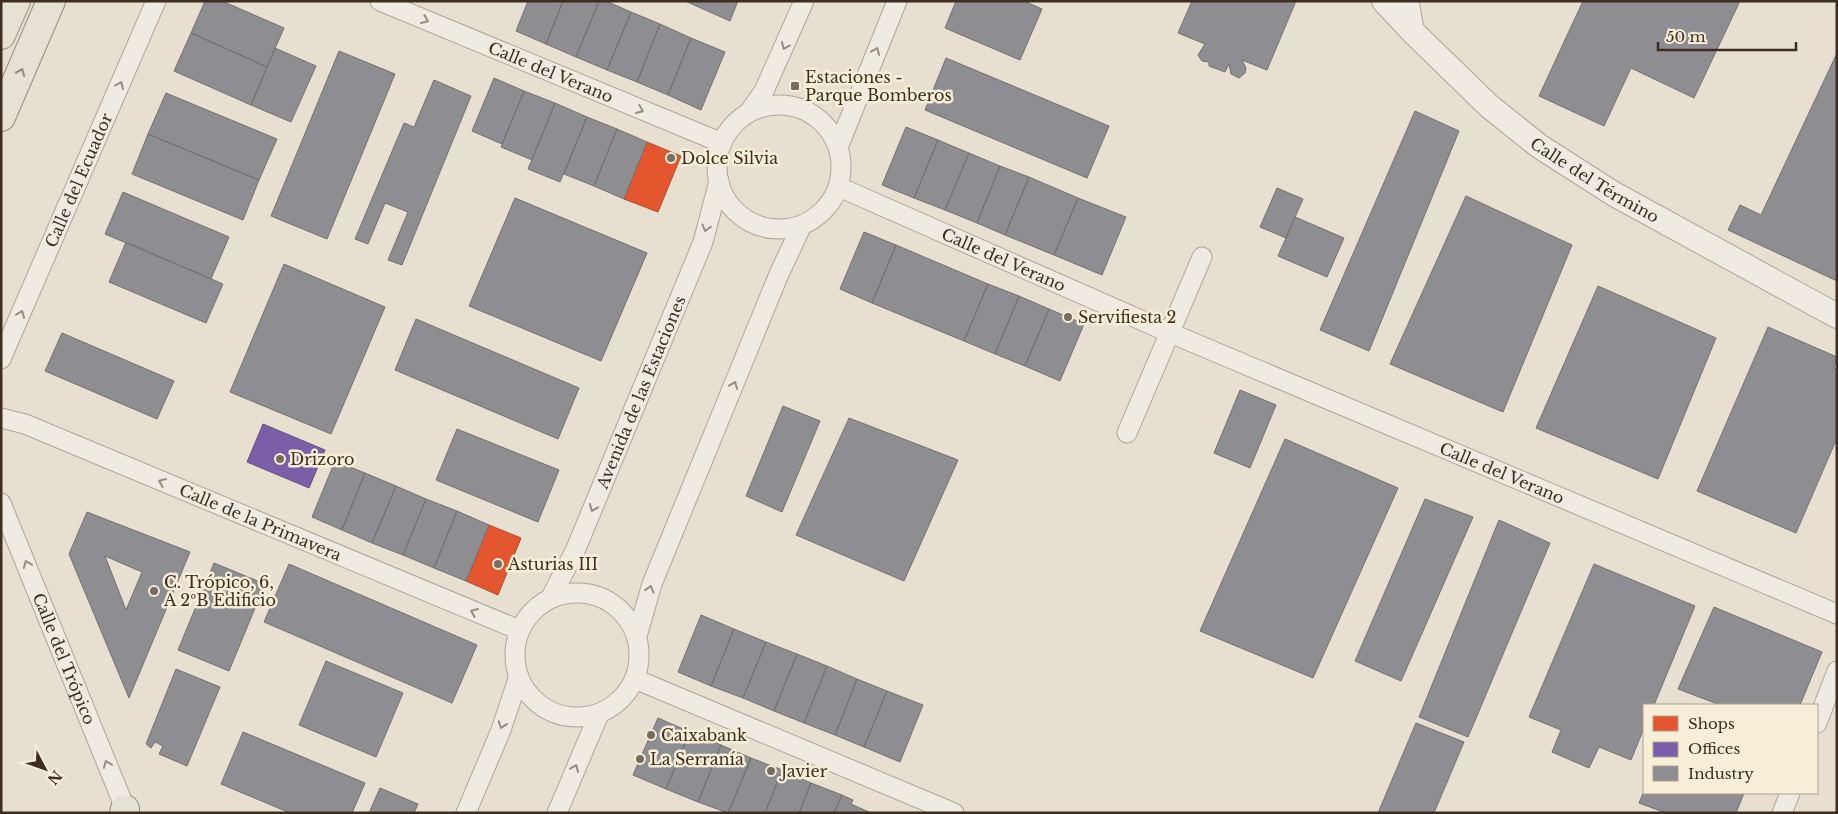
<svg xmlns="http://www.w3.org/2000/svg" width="1838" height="814" font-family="'Libre Baskerville',serif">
<rect width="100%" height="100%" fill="#e7e0d1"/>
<!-- shops -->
<path fill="#e4572e" stroke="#b24b2a" d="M647,142L681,156L658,212L624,199Z
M489,525L521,538L498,595L466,581Z"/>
<!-- offices -->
<path fill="#7b5ea7" stroke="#68507e" d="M263,424L325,450L309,488L247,462Z"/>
<!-- industry -->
<path fill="#8d8d92" stroke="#757070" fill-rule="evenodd" d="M205,1H222L284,28L267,67L191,33Z
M528,1H563L546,44L516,31Z
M563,1H599L576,57L546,44Z
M599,1H606L631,12L607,70L576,57Z
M685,1H738L730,21Z
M956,1H1024L1042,9L1020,60L945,28Z
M1192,1H1296L1267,70L1242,60L1246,68L1245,73L1239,78L1231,74L1229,64L1225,72L1209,66V62L1202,61L1198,55L1205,44L1178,33Z
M1583,1H1740L1694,98L1631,68L1604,126L1539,96Z
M631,12L660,24L637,82L607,70Z
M660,24L691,38L668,95L637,82Z
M191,33L267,67L251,105L174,71Z
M691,38L725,52L701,110L668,95Z
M275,48L316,66L291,122L251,105Z
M339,51L395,74L327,239L271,216Z
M1837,53V281L1728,230L1740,205L1761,215Z
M946,58L1109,126L1087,178L925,110Z
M494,78L524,91L502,144L472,131Z
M434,80L471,96L402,265L388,260L408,212L385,203L368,244L355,239L404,123L414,127Z
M524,91L555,103L532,160L501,147Z
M166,93L277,139L259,180L148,134Z
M555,103L587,117L560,182L528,169Z
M1415,111L1459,131L1369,351L1320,330Z
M587,117L617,129L594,186L564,174Z
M906,127L938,140L914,198L882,185Z
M617,129L647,142L624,199L594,186Z
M148,134L259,180L243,220L132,174Z
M938,140L969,153L945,210L914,198Z
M969,153L1000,166L977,223L945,210Z
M1000,166L1029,177L1005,235L977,223Z
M1029,177L1078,198L1054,255L1005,235Z
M1277,188L1303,199L1286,238L1260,227Z
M123,192L229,237L211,279L105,234Z
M1466,196L1572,245L1503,412L1390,364Z
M515,198L647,253L601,361L469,306Z
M1078,198L1126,217L1102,275L1054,255Z
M1295,217L1344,238L1327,277L1278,256Z
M864,232L896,245L872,303L840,289Z
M126,242L223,284L206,323L109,282Z
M896,245L988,284L964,341L872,303Z
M284,264L385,307L331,434L230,392Z
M988,284L1019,296L995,354L964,341Z
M1598,286L1716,338L1658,479L1536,428Z
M1019,296L1049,309L1025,366L995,354Z
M1049,309L1084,324L1060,381L1025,366Z
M416,319L579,388L558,439L395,370Z
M1768,327L1837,357L1834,368L1837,369V438L1796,533L1697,491Z
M62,333L174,381L157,419L45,371Z
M1240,390L1276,405L1250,468L1214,453Z
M783,406L820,421L782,512L746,496Z
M849,418L958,460L904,581L796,535Z
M457,429L559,470L538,522L436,480Z
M1285,439L1398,488L1313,678L1200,631Z
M335,461L365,473L342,530L312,517Z
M365,473L396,486L372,543L342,530Z
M396,486L426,499L403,555L372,543Z
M426,499L457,511L434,568L403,555Z
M1425,499L1473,517L1401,681L1355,661Z
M457,511L489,525L466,581L434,568Z
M87,512L190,552L129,698L69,554ZM105,556L142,572L126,610Z
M1499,520L1550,543L1468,737L1419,717Z
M214,563L265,584L229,671L178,650Z
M289,564L477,645L452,703L264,622Z
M1594,564L1695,606L1654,705H1644V728L1631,760L1599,747L1589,768L1552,752L1561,730L1529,717Z
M1714,607L1822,652L1800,705H1720L1678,689Z
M701,615L734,629L711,686L678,672Z
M734,629L766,642L743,698L711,686Z
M766,642L797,654L774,711L743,698Z
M797,654L827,666L804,723L774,711Z
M326,661L403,693L376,757L299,725Z
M827,666L857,679L835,735L804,723Z
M176,669L220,687L187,766L159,754L163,746L155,742L151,748L146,744Z
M857,679L887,691L864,747L835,735Z
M887,691L923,705L900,762L864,747Z
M658,718L690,732L666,789L633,775Z
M1416,723L1464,742L1434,813H1378Z
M243,732L365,783L352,813H290L221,784Z
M690,732L721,745L698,802L666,789Z
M721,745L751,758L728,813L698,802Z
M751,758L782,770L765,813H728Z
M782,770L811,783L799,813H765Z
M811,783L842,795L834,813H799Z
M380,788L418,804L414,813H369Z
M1644,791V793H1744L1736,813H1666L1639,803Z
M842,795L853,800L851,804L871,813H834Z"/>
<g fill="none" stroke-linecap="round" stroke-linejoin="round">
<!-- minor casing -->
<g stroke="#ada599" stroke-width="21">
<g id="minor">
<path id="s1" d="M380,1L722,143"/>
<path d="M1409,1L1415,34"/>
<circle cx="779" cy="167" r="62"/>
<path d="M749,112L764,91L804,1"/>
<path d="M839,145L897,1"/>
<path id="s2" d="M839,187L1168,332L1837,614"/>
<path id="s3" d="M1,359L156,1"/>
<path id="s4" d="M1,418L25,424L519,630"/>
<path d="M1127,433L1202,257"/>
<path id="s5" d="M1,503L127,813"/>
<circle cx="577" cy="655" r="62"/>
<path id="s6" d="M550,599L575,551L703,242L719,181"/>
<path d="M637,636L652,584L779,274L802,225"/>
<path d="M635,679L954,813"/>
<path d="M1817,723L1837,671"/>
<path d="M466,813L501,730L518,679"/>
<path d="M557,813L599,714"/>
<path d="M1782,813L1790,793"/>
</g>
</g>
<!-- tertiary casing -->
<g stroke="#ada599" stroke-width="26">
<g id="tertiary">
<path id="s7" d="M1384,1L1416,35L1489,106L1539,146L1614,194L1837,316"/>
</g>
</g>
<!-- primary casing -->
<g stroke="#928b80" stroke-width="30">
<path id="primary" d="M1,35L16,1
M1,117L51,1
M124,813L125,809"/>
</g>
<!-- minor -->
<use href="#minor" stroke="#efebe3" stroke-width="19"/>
<!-- tertiary -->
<use href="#tertiary" stroke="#efebe3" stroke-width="24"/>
<!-- primary -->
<use href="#primary" stroke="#e6e1d4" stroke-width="28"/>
</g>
<!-- one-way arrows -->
<defs><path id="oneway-chevron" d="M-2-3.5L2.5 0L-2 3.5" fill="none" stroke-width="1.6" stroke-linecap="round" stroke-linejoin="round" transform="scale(1.25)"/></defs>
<g stroke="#968c82">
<use href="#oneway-chevron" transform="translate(425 20) rotate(23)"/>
<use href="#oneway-chevron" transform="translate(785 46) rotate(113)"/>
<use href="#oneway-chevron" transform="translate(876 51) rotate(-67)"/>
<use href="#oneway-chevron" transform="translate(120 85) rotate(-67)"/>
<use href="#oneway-chevron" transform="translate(640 110) rotate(23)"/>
<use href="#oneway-chevron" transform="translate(706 228) rotate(105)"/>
<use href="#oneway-chevron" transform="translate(21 314) rotate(-67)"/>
<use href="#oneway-chevron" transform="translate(734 385) rotate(-68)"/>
<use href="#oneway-chevron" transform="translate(162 482) rotate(-157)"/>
<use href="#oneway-chevron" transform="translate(593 508) rotate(112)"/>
<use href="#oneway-chevron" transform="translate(27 564) rotate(-112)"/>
<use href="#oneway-chevron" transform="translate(650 589) rotate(-73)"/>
<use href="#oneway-chevron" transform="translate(474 612) rotate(-157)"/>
<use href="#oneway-chevron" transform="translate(502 725) rotate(110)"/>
<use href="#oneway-chevron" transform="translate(107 764) rotate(-112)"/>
<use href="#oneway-chevron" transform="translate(575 768) rotate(-67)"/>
</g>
<use stroke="#92887a" href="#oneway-chevron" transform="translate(21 72) rotate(-67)"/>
<!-- markers -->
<g fill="#786c5e" stroke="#f7eed8" stroke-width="2">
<rect x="790" y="81" width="10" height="10" rx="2.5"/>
<circle cx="671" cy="158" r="5"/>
<circle cx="1068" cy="317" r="5"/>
<circle cx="280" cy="459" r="5"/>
<circle cx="498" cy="564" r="5"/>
<circle cx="154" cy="591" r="5"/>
<circle cx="651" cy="735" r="5"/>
<circle cx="640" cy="759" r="5"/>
<circle cx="771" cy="771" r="5"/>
</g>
<g text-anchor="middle" stroke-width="5" stroke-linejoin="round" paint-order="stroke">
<!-- street labels -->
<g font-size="16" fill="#3d2e20" stroke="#f7eed8">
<text dy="6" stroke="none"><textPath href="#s1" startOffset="185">Calle del Verano</textPath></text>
<text dy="6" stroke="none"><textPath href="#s7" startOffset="278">Calle del Término</textPath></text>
<text dy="6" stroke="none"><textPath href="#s3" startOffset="195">Calle del Ecuador</textPath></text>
<text dy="6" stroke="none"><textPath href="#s2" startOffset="180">Calle del Verano</textPath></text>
<text dy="6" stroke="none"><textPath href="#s6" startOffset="226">Avenida de las Estaciones</textPath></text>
<text dy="6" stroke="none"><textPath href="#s2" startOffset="722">Calle del Verano</textPath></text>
<text dy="6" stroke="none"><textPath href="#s4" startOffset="280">Calle de la Primavera</textPath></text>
<text dy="6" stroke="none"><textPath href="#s5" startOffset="168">Calle del Trópico</textPath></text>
</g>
<!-- poi labels -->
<g font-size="16" fill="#3d2e20" stroke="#f7eed8" text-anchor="start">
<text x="805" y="83">Estaciones -<tspan x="805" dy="18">Parque Bomberos</tspan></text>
<text x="681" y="164">Dolce Silvia</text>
<text x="1078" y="323">Servifiesta 2</text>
<text x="290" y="465">Drizoro</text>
<text x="508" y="570">Asturias III</text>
<text x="164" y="588">C. Trópico, 6,<tspan x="164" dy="18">A 2ºB Edificio</tspan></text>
<text x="661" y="741">Caixabank</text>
<text x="650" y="765">La Serranía</text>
<text x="781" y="777">Javier</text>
</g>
</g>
<!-- border -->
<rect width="1838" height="814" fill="none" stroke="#3d2e20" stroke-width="5"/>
<!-- legend -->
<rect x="1643" y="704" width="175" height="90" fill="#f7eed8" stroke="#ada18e"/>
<rect x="1653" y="716" width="25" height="15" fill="#e4572e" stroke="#ada18e"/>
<text x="1688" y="729" font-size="15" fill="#3d2e20">Shops</text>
<rect x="1653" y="742" width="25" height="15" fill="#7b5ea7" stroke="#ada18e"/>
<text x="1688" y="754" font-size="15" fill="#3d2e20">Offices</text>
<rect x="1653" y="766" width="25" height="15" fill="#8d8d92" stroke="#ada18e"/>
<text x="1688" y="779" font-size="15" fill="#3d2e20">Industry</text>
<!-- north arrow -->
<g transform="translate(45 769) rotate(131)" stroke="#f7eed8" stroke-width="4" paint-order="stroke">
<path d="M0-4L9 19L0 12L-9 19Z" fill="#3d2e20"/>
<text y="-8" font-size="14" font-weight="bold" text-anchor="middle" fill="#3d2e20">N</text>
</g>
<!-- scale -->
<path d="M1658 42v8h138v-8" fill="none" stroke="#3d2e20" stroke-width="2.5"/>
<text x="1666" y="42" font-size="15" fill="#3d2e20" stroke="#f7eed8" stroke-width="4" paint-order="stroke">50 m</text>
</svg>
